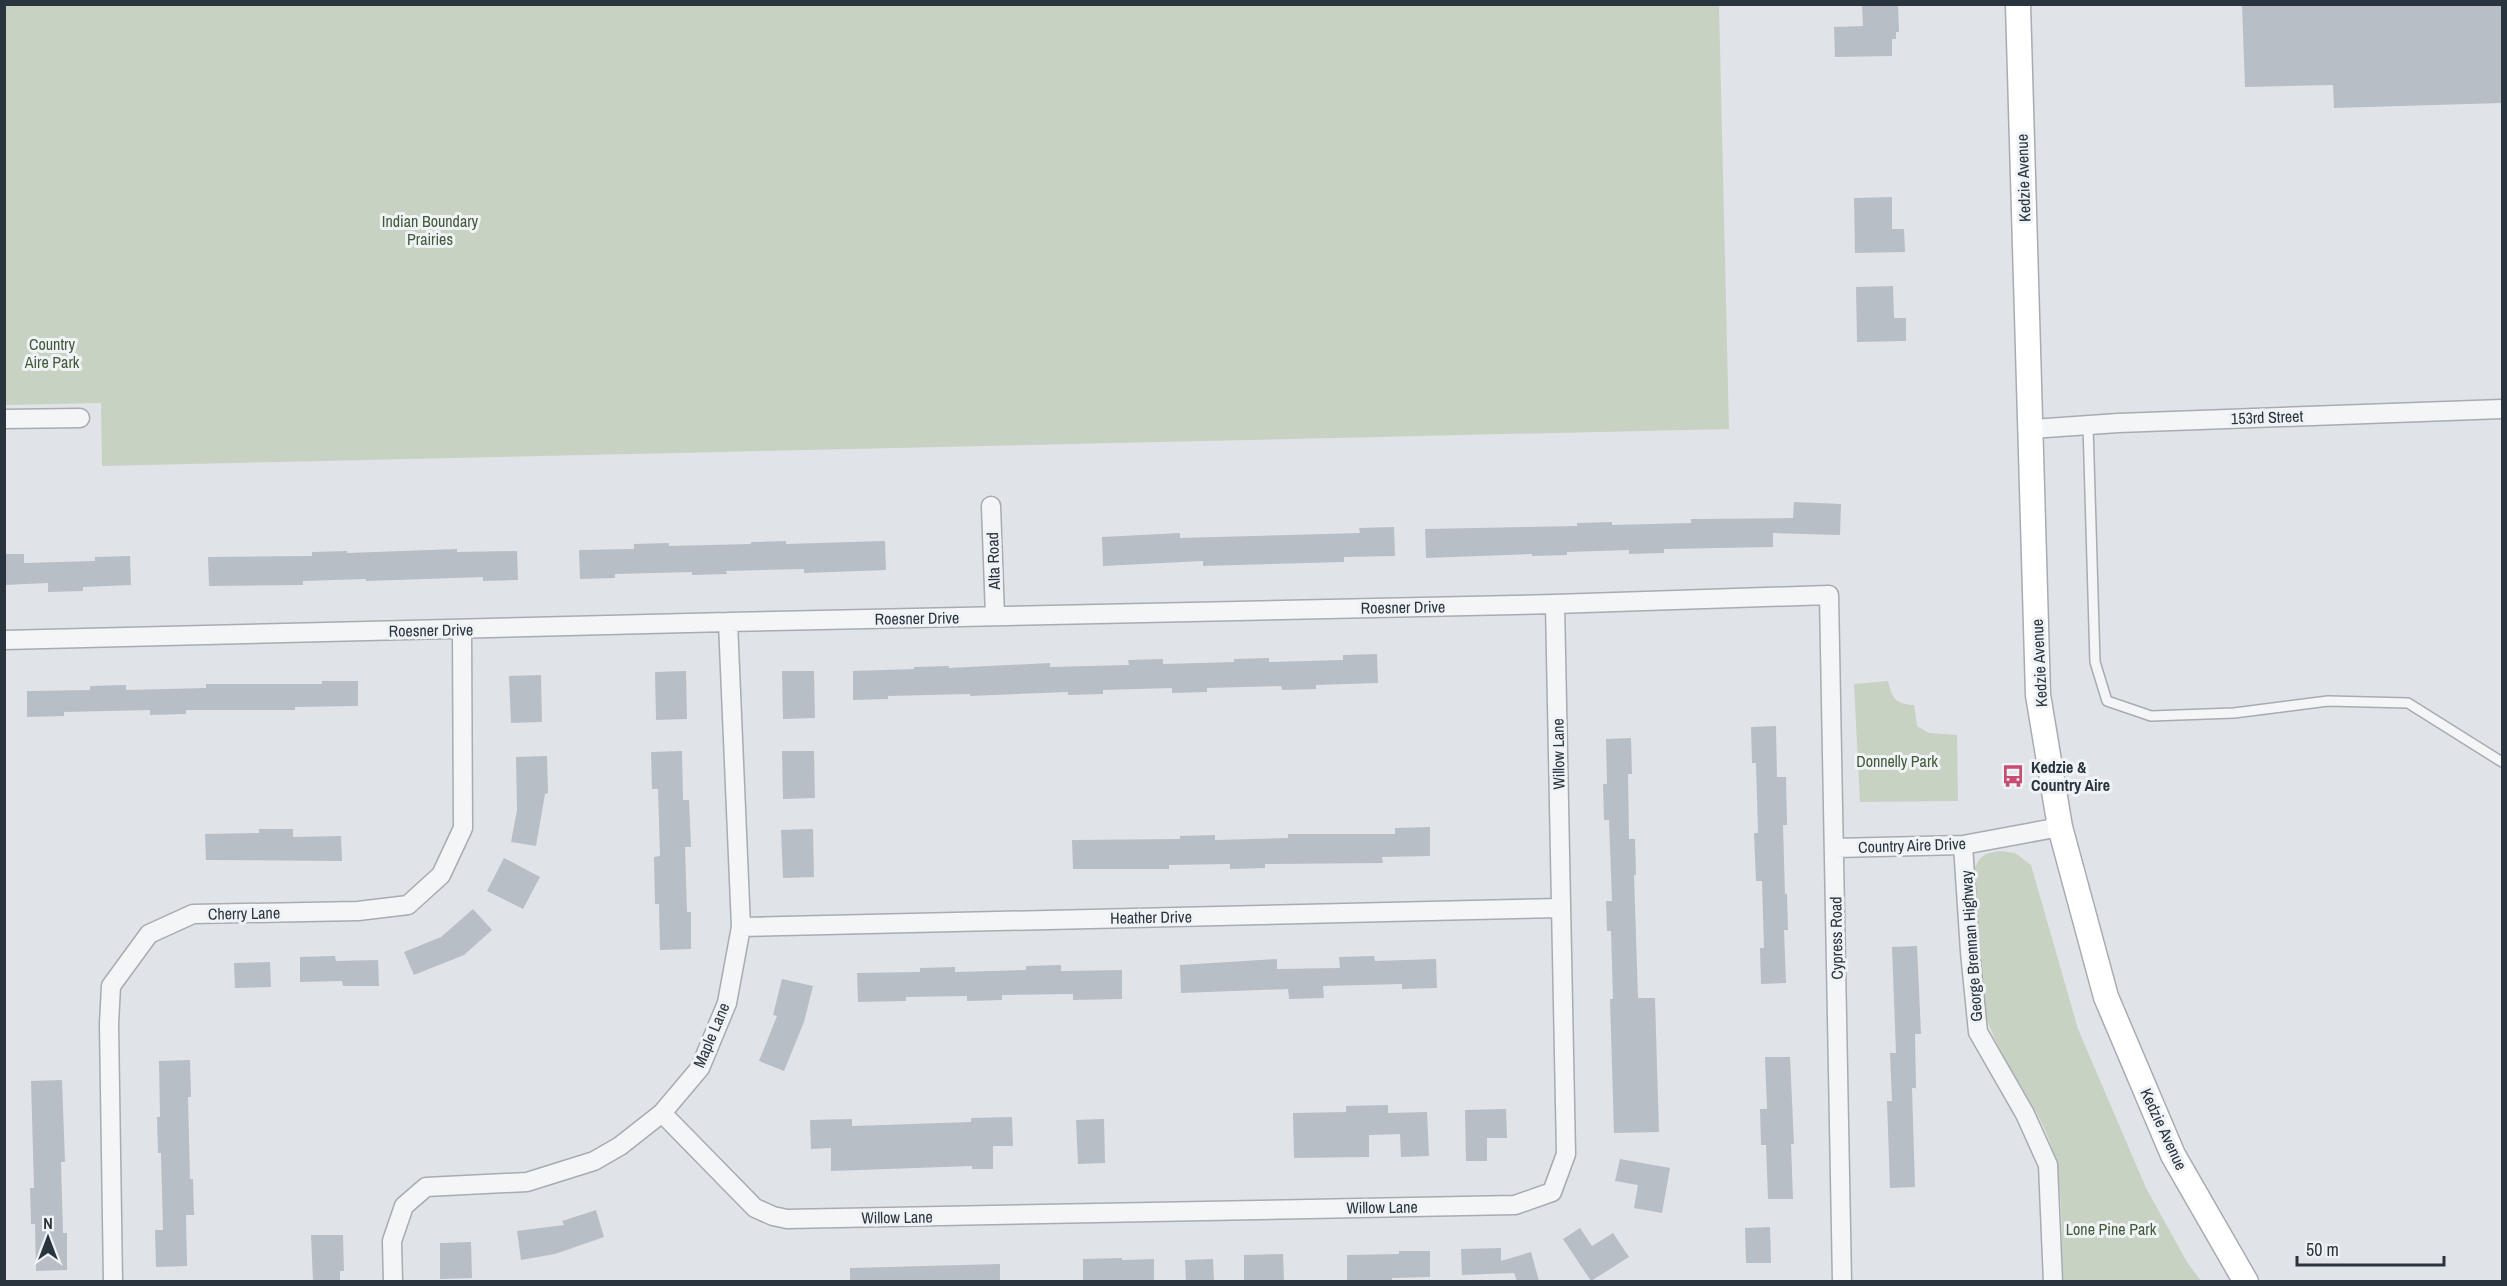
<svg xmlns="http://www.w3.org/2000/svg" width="2507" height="1286" font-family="'Archivo Narrow',sans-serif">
<rect width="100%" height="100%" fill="#e0e4e8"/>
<!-- green -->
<path fill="#c8d2c2" d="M4,5H1719L1729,429L102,466L101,403L5,405Z
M1888,681C1892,698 1895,704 1914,705L1917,726L1929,733L1957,735L1958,801L1860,802L1854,684Z
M2000,851L2015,853L2031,865L2078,1029L2146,1188L2187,1262L2201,1281H2062C2061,1242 2064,1198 2055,1159C2043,1110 2007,1072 1989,1025C1975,989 1976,950 1973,912C1972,896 1968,868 1983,856C1987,853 1995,852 2000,851Z"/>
<!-- building -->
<path fill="#b8bec5" d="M1862,4H1898L1899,32H1896V39H1892V56L1835,57L1834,27L1863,26Z
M2242,4H2502V103L2334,108L2333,85L2245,87Z
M1892,197V229H1904L1905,252L1855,253L1854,198Z
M1893,286L1894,318H1906V341L1857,342L1856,287Z
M1794,502L1841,504L1840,535L1773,533V547L1664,549V553L1629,554V550L1567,552V555L1532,556V554L1426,558L1425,529L1577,526V523L1612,522V525L1691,523V519L1793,518Z
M1394,527L1395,556L1344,557V562L1203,566V561L1103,566L1102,537L1180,533V538L1360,533L1359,528Z
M786,541V544L885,541L886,570L804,573V569L726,571L727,574L692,575V572L615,574V578L580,579L579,550L634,549V544L669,543V546L751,544V542Z
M457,549V552L517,551L518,580L483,581V577L366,581V579L303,581V585L209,586L208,557L312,556V552L347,551V553Z
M4,554H24V563L95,561V557L130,556L131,585L83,587V591L48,592V583L4,585Z
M1377,654L1378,683L1316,685V689L1282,690L1281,686L1207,688V692L1172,693V688L1103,690V694L1068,695V692L970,696V694L888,696V699L853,700V671L914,669V667L949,666V668L1050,663V667L1129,665L1128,660L1163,659V664L1234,662V659L1269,658V662L1343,660V655Z
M686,671L687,719L656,720L655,672Z
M782,671H814L815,718L783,719Z
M541,675L542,722L511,723L509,676Z
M322,681H358V706L295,707V710H186V714L150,715V710L64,712V716L27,717V691L90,690V686L126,685V690L206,688V684H322Z
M1776,726L1777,777H1786L1787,825H1783L1785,894H1787L1788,930H1784L1786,983L1761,984L1760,948H1764L1762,881H1756L1754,833H1758L1756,763H1752L1751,727Z
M1631,738L1632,774H1628L1629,839H1635L1636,875H1634L1638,998H1655L1659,1132L1614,1133L1610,999H1613L1611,931H1607L1606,901H1612L1609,820H1604L1603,784H1607L1606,739Z
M682,751L683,800H689L691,847H685L687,912H691V949L660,950L659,904H655L654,857L660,856L658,789H652L651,752Z
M782,751H814L815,798L783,799Z
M547,756L548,793L545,794L536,846L511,842L517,810L516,757Z
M1430,827V856L1382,857L1383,863L1265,864V868L1230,869V864L1169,865V869H1073L1072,840L1180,839V836L1215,835V840L1288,838V834H1395V828Z
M259,829H293V837L341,836L342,861L206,860L205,834L259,833Z
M813,829L814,877L783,878L781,830Z
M504,858L540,877L523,909L487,891Z
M473,909L492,930L464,955L414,975L404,952L441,937Z
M1917,946L1921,1034H1915L1916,1088H1912L1915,1187L1890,1188L1887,1101H1892L1890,1053H1896L1892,947Z
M335,956L336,961L378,960L379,986H343L342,981L300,982V957Z
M1374,956L1375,961L1436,959L1437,988L1402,989V984L1323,986L1324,998L1289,999L1288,989L1181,993L1180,965L1277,959V969L1340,968L1339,957Z
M270,962L271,987L235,988L234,963Z
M1061,965V971L1122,970V999L1073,1000V994L1002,995V1000L967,1001V996L906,997V1001L858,1002L857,973L920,972V968L955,967V972L1026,970V966Z
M782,979L813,986L804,1022L784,1071L759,1061L777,1016L773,1015Z
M1765,1057H1790L1794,1144H1791L1793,1199H1768L1766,1145H1761L1760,1109H1767Z
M190,1060L191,1097H188L190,1179H193L194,1215H186L187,1266L156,1267L155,1230H163L161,1153H158L157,1117H160L159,1061Z
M62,1080L65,1162H61L63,1233H67V1270L36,1271L35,1224H31L30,1188H34L31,1081Z
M1388,1105V1113L1427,1112L1429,1156L1401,1157L1400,1134L1369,1135V1157L1294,1158L1293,1113L1346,1112V1106Z
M1506,1109L1507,1138H1487V1161H1466L1465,1110Z
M1012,1117L1013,1146H993V1169H972V1166L831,1171V1148L811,1149L810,1120L852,1119V1126L971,1122V1118Z
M1104,1119L1105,1163L1078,1164L1076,1120Z
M1620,1159L1670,1168L1662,1213L1634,1208L1638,1185L1615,1181Z
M596,1210L604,1237L555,1254L521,1260L517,1231L564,1225L562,1221Z
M1770,1227L1771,1263H1746L1745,1228Z
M1580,1228L1592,1246L1613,1233L1629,1257L1591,1281L1563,1239Z
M311,1235H343L344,1271H340V1281H313Z
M471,1242L472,1278L440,1279V1243Z
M1501,1248V1261L1531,1252L1539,1281H1517L1514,1273L1462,1275L1461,1249Z
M1399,1251H1430V1277L1392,1278V1281H1347V1255L1399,1254Z
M1283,1254L1284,1280L1244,1281V1255Z
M1122,1258V1260L1154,1259V1281H1083V1259Z
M1213,1259L1214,1281H1186L1185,1260Z
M1000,1264V1281H850V1268Z"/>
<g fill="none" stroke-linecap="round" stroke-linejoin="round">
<!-- service casing -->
<g stroke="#a6acb2" stroke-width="12">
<path id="service" d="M2088,425L2095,662L2107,701L2151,716L2234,713L2328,701L2408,703L2502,762"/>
</g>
<!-- minor casing -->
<g stroke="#a6acb2" stroke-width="21">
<path id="minor" d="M4,419L80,418
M2031,429L2118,423L2502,409
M991,506L995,616
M4,640L728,622L1555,604L1829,595L1842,1282
M1963,845L1970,952L1978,1032L2025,1114L2048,1165L2053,1282
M1835,848L1963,845L2060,827
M741,927L1561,908
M662,1113L755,1208L773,1216L787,1219L1515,1205L1552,1192L1566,1154L1555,604
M113,1282L109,1024L111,986L149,934L193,914L358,911L408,905L441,875L463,828L462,629
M393,1282L392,1241L404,1206L426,1187L527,1182L594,1161L620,1146L662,1113L700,1068L727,1003L741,927L728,622"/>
</g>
<!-- secondary casing -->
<g stroke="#a6acb2" stroke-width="27">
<path id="secondary" d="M2018,4L2038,695L2060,827L2106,997L2173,1155L2246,1282"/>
</g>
<!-- service -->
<use href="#service" stroke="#f3f5f7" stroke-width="9"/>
<!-- minor -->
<use href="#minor" stroke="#f3f5f7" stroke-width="18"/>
<!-- secondary -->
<use href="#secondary" stroke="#fff" stroke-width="24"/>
</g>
<!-- icons -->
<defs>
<g id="bus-bare" transform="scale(1.8)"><path d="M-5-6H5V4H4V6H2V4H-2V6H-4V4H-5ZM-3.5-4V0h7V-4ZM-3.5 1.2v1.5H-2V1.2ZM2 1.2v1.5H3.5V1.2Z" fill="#c64c71" stroke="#eff3f6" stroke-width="2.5" paint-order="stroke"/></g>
</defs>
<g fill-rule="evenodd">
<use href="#bus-bare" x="2013" y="776"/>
</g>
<g text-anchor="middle" stroke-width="6" stroke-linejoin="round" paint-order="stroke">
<!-- street labels -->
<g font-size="16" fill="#2a343f" stroke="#eff3f6">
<text transform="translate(2023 178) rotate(-92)" y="6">Kedzie Avenue</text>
<text transform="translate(2267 417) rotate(-2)" y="6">153rd Street</text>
<text transform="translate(993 561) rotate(-92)" y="6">Alta Road</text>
<text transform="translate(1403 607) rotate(-1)" y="6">Roesner Drive</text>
<text transform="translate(917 618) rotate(-1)" y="6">Roesner Drive</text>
<text transform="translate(431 630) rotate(-1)" y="6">Roesner Drive</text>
<text transform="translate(2039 663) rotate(-93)" y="6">Kedzie Avenue</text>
<text transform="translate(1558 754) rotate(-91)" y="6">Willow Lane</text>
<text transform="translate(1912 845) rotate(-2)" y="6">Country Aire Drive</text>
<text transform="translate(244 913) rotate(-1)" y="6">Cherry Lane</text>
<text transform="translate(1151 917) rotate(-1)" y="6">Heather Drive</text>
<text transform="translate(1836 938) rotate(-91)" y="6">Cypress Road</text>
<text transform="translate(1971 946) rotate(-94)" y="6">George Brennan Highway</text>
<text transform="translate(711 1035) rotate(-67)" y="6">Maple Lane</text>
<text transform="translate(2164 1129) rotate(65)" y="6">Kedzie Avenue</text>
<text transform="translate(1382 1207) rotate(-1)" y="6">Willow Lane</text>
<text transform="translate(897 1217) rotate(-1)" y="6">Willow Lane</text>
</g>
<!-- park labels -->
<g font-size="16" fill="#435938" stroke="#eff3f6">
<text x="430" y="227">Indian Boundary<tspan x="430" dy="18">Prairies</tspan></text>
<text x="52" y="350">Country<tspan x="52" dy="18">Aire Park</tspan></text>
<text x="1897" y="767">Donnelly Park</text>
<text x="2111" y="1235">Lone Pine Park</text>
</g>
<!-- poi labels -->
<g font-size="16" font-weight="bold" fill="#2a343f" stroke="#eff3f6" text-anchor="start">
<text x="2031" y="773">Kedzie &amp;<tspan x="2031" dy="18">Country Aire</tspan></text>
</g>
</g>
<!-- border -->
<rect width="2507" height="1286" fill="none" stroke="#2a343f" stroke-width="12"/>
<!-- north arrow -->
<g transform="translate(48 1238)" stroke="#eff3f6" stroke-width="4.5" paint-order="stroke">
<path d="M0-4.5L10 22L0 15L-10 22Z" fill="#2a343f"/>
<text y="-9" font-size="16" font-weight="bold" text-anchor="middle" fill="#2a343f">N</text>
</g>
<!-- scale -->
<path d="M2297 1256v9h147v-9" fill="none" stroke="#2a343f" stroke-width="3"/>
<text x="2306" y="1256" font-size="18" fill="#2a343f" stroke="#eff3f6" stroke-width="4.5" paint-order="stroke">50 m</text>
</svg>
